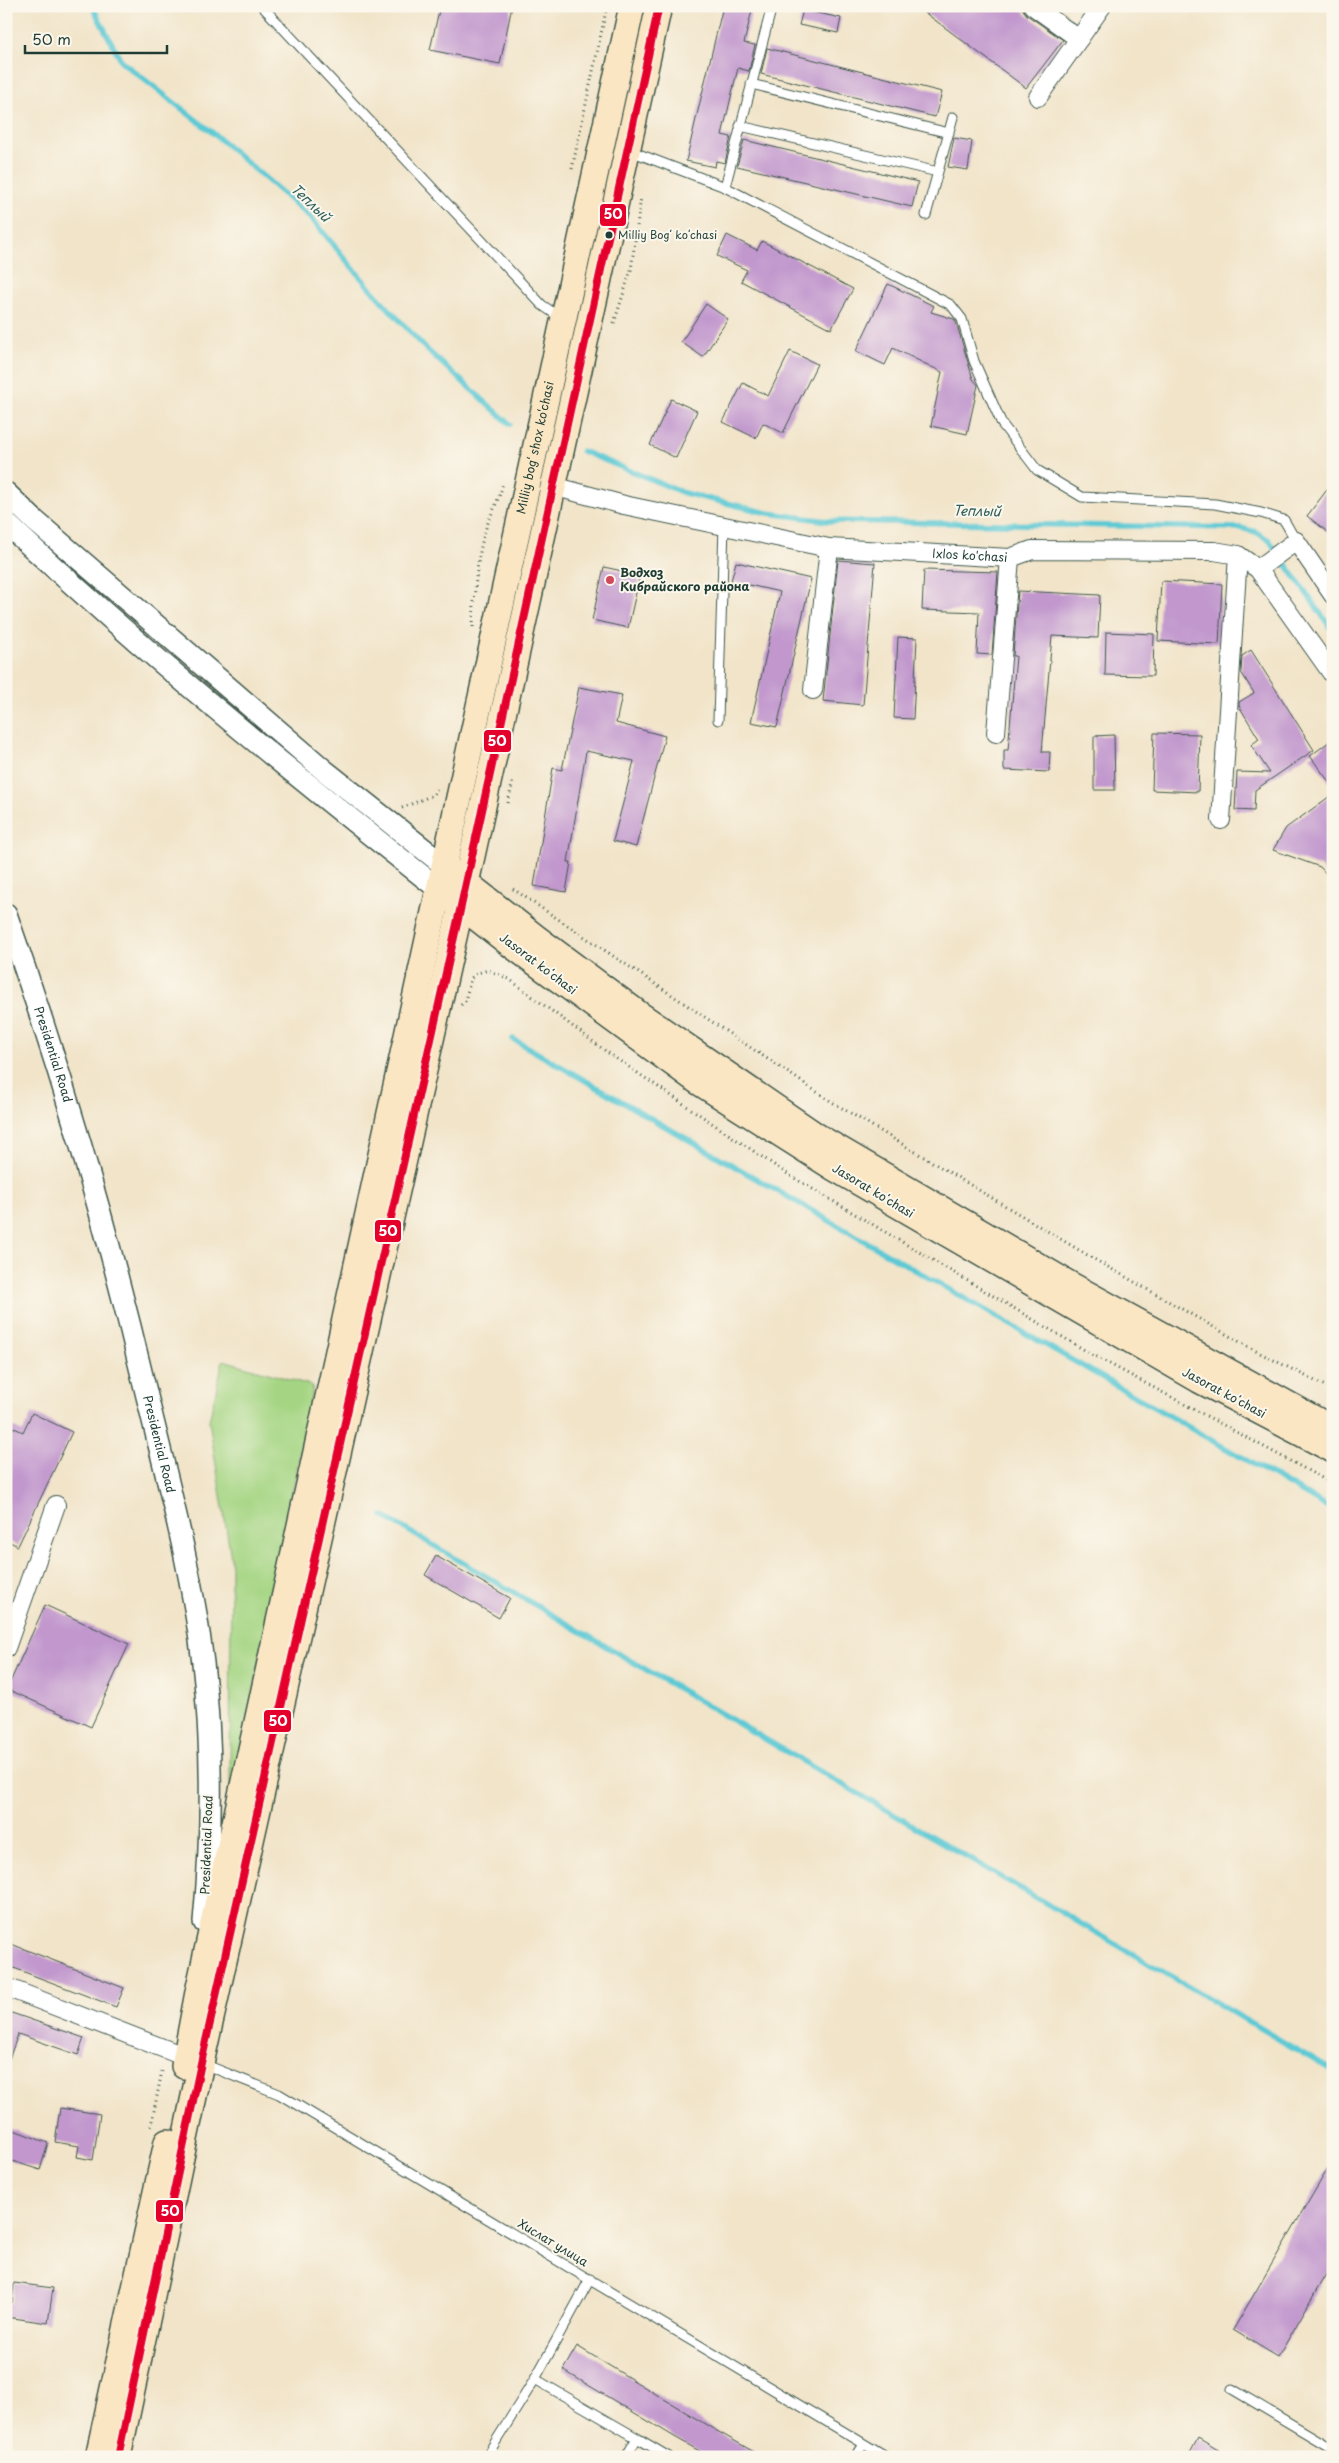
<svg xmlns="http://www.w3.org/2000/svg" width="1339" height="2463" font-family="'Playpen Sans',sans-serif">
<rect width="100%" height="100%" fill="#fbf7ec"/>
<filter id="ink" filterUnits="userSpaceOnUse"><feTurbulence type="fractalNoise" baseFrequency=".02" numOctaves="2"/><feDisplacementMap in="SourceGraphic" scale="10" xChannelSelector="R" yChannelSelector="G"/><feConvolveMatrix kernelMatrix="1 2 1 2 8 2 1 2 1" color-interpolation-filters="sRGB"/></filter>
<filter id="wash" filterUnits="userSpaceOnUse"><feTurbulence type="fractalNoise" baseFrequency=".0096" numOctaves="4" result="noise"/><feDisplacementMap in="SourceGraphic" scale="20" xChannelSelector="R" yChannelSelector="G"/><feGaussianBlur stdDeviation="1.12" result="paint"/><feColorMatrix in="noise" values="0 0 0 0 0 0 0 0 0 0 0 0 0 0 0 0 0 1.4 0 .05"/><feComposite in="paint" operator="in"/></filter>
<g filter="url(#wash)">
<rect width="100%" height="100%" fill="#f1e4c9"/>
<!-- green -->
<path fill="#a5d583" stroke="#62895c" d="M223,1360L313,1386L240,1761L230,1802L231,1558L209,1421Z"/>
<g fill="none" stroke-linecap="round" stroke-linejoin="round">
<!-- stream -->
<path stroke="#5dc9d4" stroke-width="5.5" d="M92,6L122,62L213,133L311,218L368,286L426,349L510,424
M582,451L684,493L768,513L828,521L1241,528L1256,532L1269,540L1333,631
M513,1039L1333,1510
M383,1516L1333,2071"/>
</g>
<g id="blocks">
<!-- building -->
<path fill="#c197cd" d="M440,6H512L500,64L430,50Z
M723,6H753L744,43L755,45L749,71L738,68L722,135L731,137L725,163L716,161L715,167L686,161Z
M916,6H1020L1027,15L1063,40L1026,88Z
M803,10L841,18L838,33L799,25Z
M767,48L942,92L935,117L761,74Z
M954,138L972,141L968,170L948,167Z
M744,140L918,182L912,207L737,166Z
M727,235L757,250L762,241L853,289L831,329L741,281L747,270L717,256Z
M888,284L934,306L931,312L954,319L956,322L973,379L978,385L967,434L931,426L942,372L893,348L885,365L856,351Z
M706,304L728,319L703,357L681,342Z
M790,351L817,364L783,433L763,423L756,438L723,422L743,383L768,396Z
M671,399L697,411L676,458L650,445Z
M1333,482V536L1307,516Z
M838,560L875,563L863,705L823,701Z
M736,562L811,579L777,727L751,722L780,592L731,581Z
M604,567L640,575L628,628L592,620Z
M924,570L998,572L992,655L977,654L979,612L922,610Z
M1161,581L1222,584L1219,644L1158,641Z
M1018,591L1100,595L1098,638L1052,636L1042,752H1050L1049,772L1004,770V750H1008L1016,656H1013Z
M1106,632L1154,634L1153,676L1105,675Z
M898,637L917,638L913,719L894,718Z
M1251,650L1314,750L1255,790L1254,811L1235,810L1237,772L1270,773L1251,745L1259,739L1239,706V702L1254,693L1241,672L1242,656Z
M579,687L622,695L616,723L665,736L636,847L613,841L634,761L586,751L568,862H571L566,892L534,886L553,768L562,770Z
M1154,733L1200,734L1198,792L1152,790Z
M1114,735L1115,790H1094V736Z
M1333,739V787L1310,756Z
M1333,794V881L1320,867L1273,850L1286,828Z
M32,1413L72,1432L18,1546L6,1540V1435L10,1426L23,1432Z
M436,1556L510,1598L499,1618L425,1575Z
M45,1605L129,1644L91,1727L7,1689Z
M6,1942L124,1988L116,2007L6,1965Z
M6,2011L84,2038L78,2055L18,2034L8,2062L6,2061Z
M60,2108L100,2114L93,2160L77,2157L79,2146L55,2142Z
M6,2127L48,2143L40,2170L6,2159Z
M1333,2160V2262L1278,2357L1233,2330Z
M14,2283L53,2288L48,2323L6,2317V2303H12Z
M577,2346L710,2427L763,2457H710L673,2436L563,2370Z
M1198,2438L1230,2457H1188Z"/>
</g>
</g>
<g filter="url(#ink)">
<use href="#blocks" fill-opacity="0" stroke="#3e564a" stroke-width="1"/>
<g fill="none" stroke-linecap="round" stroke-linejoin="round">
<!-- service casing -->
<g stroke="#3e564a" stroke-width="11">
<path id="service" d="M262,6L542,305L561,318
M751,84L949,133
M740,126L938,172
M628,150L725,187L951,305L962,319L974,361L1002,424L1037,470L1082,497L1215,504L1261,513L1284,520L1296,541
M725,187L772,6
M926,215L953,117
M718,720L724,526
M201,2063L279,2094L886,2457
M535,2379L637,2438
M1232,2389L1333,2449
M486,2457L535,2379L590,2279
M626,2457L637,2438L669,2457
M856,2457L864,2444"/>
</g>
<!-- minor casing -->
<g stroke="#3e564a" stroke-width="20">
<g id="minor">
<path d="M1033,6L1079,39"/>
<path d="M1038,97L1102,6"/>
<path id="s1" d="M553,486L624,505L829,548L1010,558L1032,550L1214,551L1238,555L1258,569L1333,675"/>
<path d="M1258,569L1296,541L1333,595"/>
<path d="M813,690L829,548"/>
<path d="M996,733L1010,558"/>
<path d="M1221,820L1238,555"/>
<path d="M6,1648L56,1505"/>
<path d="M6,1987L196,2061"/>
</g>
</g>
<!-- tertiary casing -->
<g stroke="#3e564a" stroke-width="24">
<g id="tertiary">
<path d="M6,493L34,520L325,771L445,866"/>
<path d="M6,523C144,653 292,773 440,890"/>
<path id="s2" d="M6,914C61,1070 107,1227 145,1388C167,1479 192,1570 203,1663C213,1748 212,1837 204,1922"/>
</g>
</g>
<!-- secondary casing -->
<g stroke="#3e564a" stroke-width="28">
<g id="secondary">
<path d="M455,874L538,939L639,1014L817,1136L1071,1285L1333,1429"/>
<path d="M450,897L506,941L697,1081L834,1168L1199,1380L1333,1450"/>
<path id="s3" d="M184,2066L198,1992L632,6"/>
<path d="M98,2457L167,2142"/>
<path d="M118,2457L201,2063L461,906L659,6"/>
</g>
</g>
<!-- path -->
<path stroke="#3e564a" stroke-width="3" stroke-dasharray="1 4" stroke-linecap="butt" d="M572,169L607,6
M614,323L631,270L641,197
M473,627C474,595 476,565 484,534C489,517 499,501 503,483
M508,803L513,780
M402,808L433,795L437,789
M513,889L832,1102L1094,1259L1254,1350L1333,1390
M461,1005L465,1001L471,978L478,973L488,970L509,979L611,1055L789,1175L1093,1355L1333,1484
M151,2126L162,2071"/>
<!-- service -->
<use href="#service" stroke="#fff" stroke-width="9"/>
<!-- minor -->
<use href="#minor" stroke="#fff" stroke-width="18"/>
<!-- tertiary -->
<use href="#tertiary" stroke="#fff" stroke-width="21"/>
<!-- secondary -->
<use href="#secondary" stroke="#fbe6c4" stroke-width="25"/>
<!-- bus-1 casing -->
<g stroke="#fbf7ec" stroke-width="11">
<path id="bus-1" d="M118,2457L201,2063L461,906L659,6"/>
</g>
<!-- bus-1 -->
<use href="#bus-1" stroke="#e4002b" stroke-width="8"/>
</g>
</g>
<!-- markers -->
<circle fill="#1f3d34" stroke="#fbf7ec" stroke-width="2" cx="609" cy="235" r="4.5"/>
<circle fill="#d1495b" stroke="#fbf7ec" stroke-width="2" cx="610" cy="580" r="5"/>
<g text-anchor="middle" stroke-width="4" stroke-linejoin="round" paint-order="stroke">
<!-- bus labels -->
<g font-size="11" fill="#1f3d34" stroke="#fbf7ec" text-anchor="start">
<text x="618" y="239">Milliy Bogʻ koʻchasi</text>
</g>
<!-- street labels -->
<g font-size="12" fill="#1f3d34" stroke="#fbf7ec">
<text dy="4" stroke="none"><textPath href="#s3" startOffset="1656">Milliy bog‘ shox ko‘chasi</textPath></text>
<text dy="4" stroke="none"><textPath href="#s1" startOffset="424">Ixlos ko'chasi</textPath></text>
<text transform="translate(538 964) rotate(37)" y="4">Jasorat koʻchasi</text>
<text dy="4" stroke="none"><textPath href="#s2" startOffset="148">Presidential Road</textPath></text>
<text transform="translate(873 1191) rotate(31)" y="4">Jasorat koʻchasi</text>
<text transform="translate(1224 1393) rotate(28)" y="4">Jasorat koʻchasi</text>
<text dy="4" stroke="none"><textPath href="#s2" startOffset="552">Presidential Road</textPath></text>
<text transform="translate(207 1845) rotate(-88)" y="4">Presidential Road</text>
<text transform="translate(553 2243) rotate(31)" y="4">Хислат улица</text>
</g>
<!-- poi labels -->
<g font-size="12" font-weight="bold" fill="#1f3d34" stroke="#fbf7ec" text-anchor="start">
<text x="620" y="577">Водхоз<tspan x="620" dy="14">Кибрайского района</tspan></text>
</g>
<!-- water labels -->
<g font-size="14" font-style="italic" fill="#2e605c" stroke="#fbf7ec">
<text transform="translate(311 203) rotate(43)" y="5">Теплый</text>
<text transform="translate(977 511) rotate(1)" y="5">Теплый</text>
</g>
</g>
<g stroke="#fbf7ec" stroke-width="2">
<rect x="599" y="203" width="28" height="24" rx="5" fill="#e4002b"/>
<rect x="483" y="729" width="29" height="24" rx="5" fill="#e4002b"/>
<rect x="374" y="1219" width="28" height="24" rx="5" fill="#e4002b"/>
<rect x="263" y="1709" width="29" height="24" rx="5" fill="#e4002b"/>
<rect x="155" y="2199" width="29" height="24" rx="5" fill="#e4002b"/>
</g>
<g font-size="14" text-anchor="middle" font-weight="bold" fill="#fff">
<text x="613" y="219">50</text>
<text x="497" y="746">50</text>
<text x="388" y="1236">50</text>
<text x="278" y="1726">50</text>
<text x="170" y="2216">50</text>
</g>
<!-- margin -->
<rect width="1339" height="2463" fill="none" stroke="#fbf7ec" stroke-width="25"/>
<!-- scale -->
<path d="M25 45v8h142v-8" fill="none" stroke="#1f3d34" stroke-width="2.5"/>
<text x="32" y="45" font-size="15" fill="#1f3d34" stroke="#fbf7ec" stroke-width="4" paint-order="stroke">50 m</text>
</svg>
